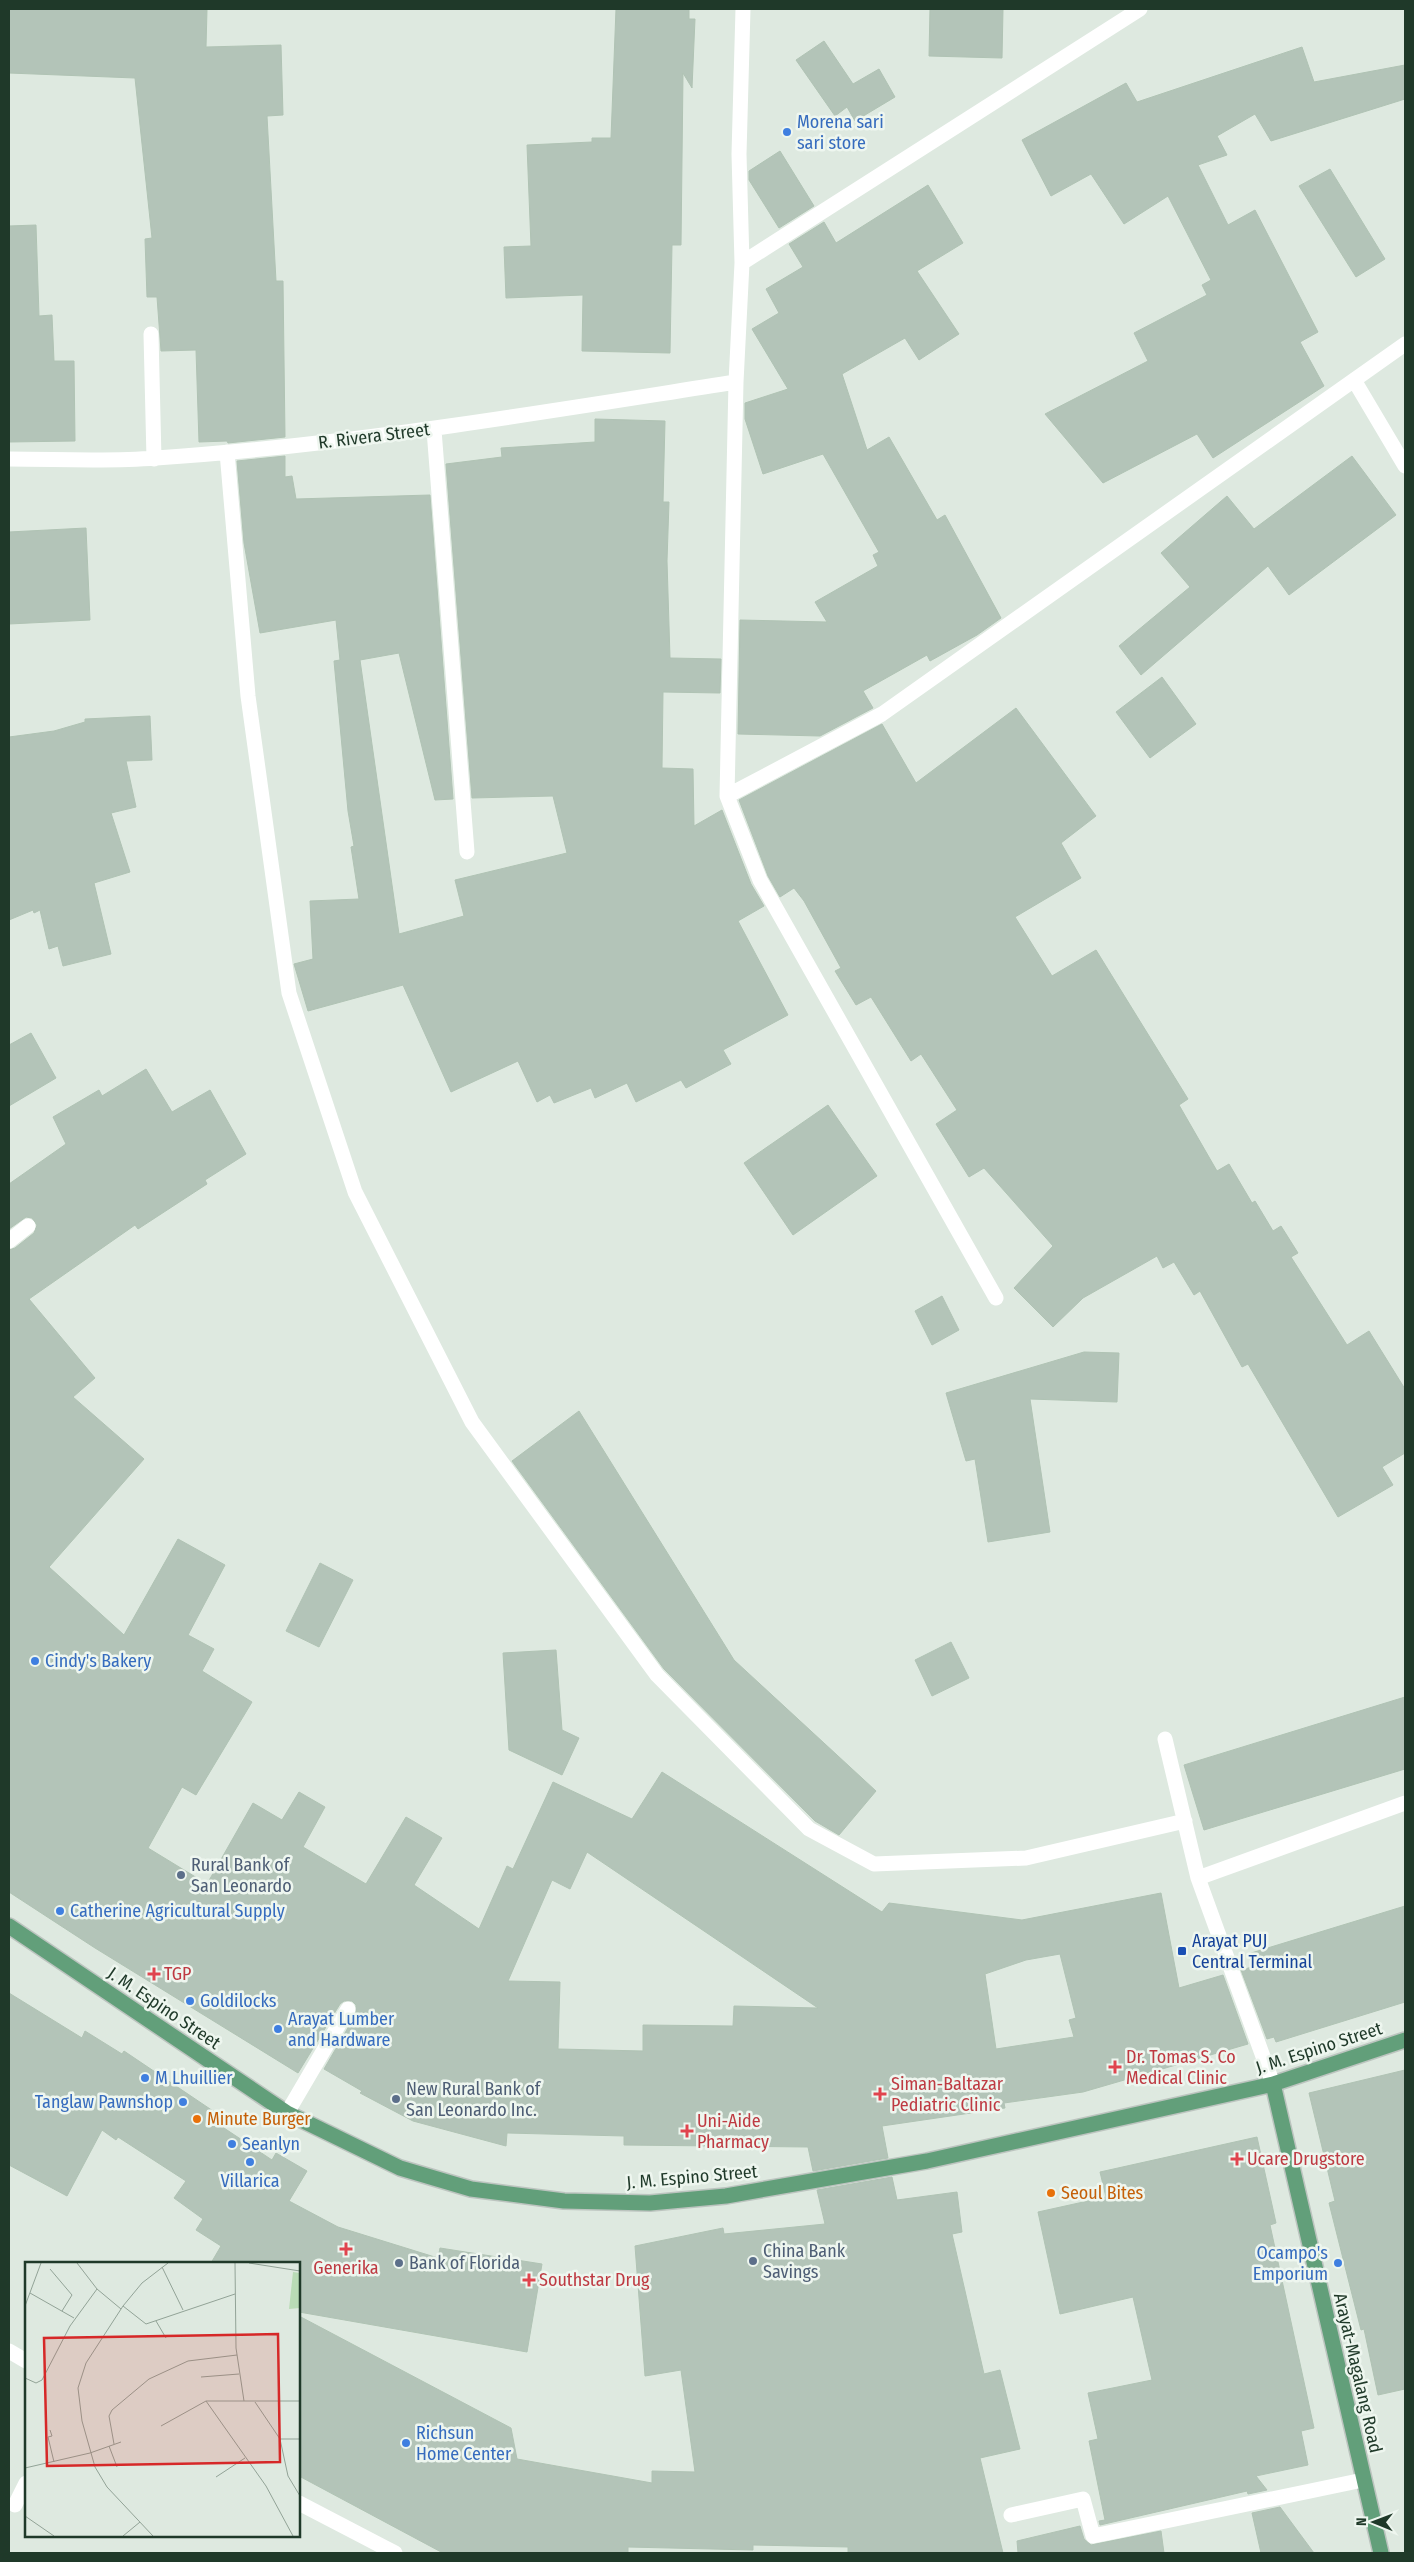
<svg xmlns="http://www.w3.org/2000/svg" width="1414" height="2562" font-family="'Fira Sans Condensed',sans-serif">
<rect width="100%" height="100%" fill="#dee9e0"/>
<!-- building -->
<path fill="#b3c4b8" stroke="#b0c3b4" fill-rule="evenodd" d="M9,9H207L206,47L281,45L283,115L267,116L276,281H283L285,437L228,443L227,441L199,442L196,350L161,351L157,297H147L145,239L152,238L135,78L9,73Z
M616,9H689V19H695L692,88L683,73L681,245H672L670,353L582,351L583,295L506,298L504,247L531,246L527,145L592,142V138H611Z
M930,9H1003L1002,58L929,56Z
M824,41L853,84L879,69L895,97L855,121L847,107L835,116L796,60Z
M1302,47L1314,82L1405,65V99L1271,141L1255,114L1217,136L1227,155L1198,165L1228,225L1255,210L1318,332L1300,342L1324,386L1213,458L1197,434L1103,483L1045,414L1148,361L1134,333L1207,295L1202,285L1211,280L1168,196L1124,224L1091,174L1051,196L1022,140L1126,83L1137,102Z
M780,151L814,206L779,228L749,180V171Z
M1330,169L1385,259L1356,277L1299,186Z
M928,185L963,243L917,271L959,334L919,360L905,338L842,374L867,450L889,437L937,520L945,515L1001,618L977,635L930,661L927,655L863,691L873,708L820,736L738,734L740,620L827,622L815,602L878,566L873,555L879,552L823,454L763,474L745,419V403L788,389L752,329L779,313L766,289L803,267L789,244L824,222L836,243Z
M36,225L39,316L52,315L54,361H74L75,441L9,442V226Z
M595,419L665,421L663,502H669L667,561L670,658L721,659L720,693L663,692L662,768L693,769L694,826L722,810L751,884L764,906L738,921L788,1015L723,1050L731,1064L686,1088L681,1080L636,1102L627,1083L595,1098L591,1088L554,1103L550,1095L537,1102L518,1061L451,1092L403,985L308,1011L294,964L313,959L310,901L359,899L351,847L354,846L348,811L334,661L340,660L336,620L260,633L244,543L237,461L285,456V477L292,476L296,499L430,495L453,799L435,800L399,653L360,660L399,934L464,916L455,880L567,853L553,796L472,798L446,464L502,457L501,448L595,442Z
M1352,456L1396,515L1289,595L1268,566L1141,675L1119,646L1190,587L1161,553L1227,496L1254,529Z
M86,528L90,620L9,624V532Z
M1162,677L1196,724L1150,758L1116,712Z
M1016,708L1096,816L1061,843L1081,878L1015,917L1052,976L1096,950L1188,1099L1179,1105L1217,1171L1229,1164L1252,1203L1255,1201L1273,1231L1281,1226L1298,1253L1291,1257L1347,1345L1369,1331L1405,1389V1453L1382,1467L1393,1485L1338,1517L1248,1364L1242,1367L1200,1291L1194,1295L1174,1262L1163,1268L1157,1256L1083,1298L1053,1327L1014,1288L1053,1246L984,1168L969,1177L936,1124L957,1110L921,1054L911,1061L871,997L856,1005L835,971L841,968L804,901L794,888L780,897L768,876L739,800L882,724L916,783Z
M150,716L152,760L126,761L136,807L111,813L130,872L94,883L111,954L63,966L58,946L49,949L40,910L34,913L33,910L9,920V737L54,731L85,722V719Z
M31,1033L56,1078L9,1106V1045Z
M146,1069L172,1112L210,1090L246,1154L205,1180L207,1184L138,1229L135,1225L29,1299L95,1378L73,1397L144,1459L49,1567L124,1635L178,1539L225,1565L188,1635L214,1649L202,1671L252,1702L196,1795L182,1787L148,1848L207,1884L253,1803L282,1820L299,1792L325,1807L303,1847L366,1884L406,1817L442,1838L414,1885L479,1929L507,1866L513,1869L553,1782L632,1819L662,1772L882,1912L889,1903L1022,1920L1161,1893L1179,1988L1223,1975L1248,2044L1083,2092L1004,2103L1005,2108L882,2126L888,2158L813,2171L808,2147L624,2145V2136L507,2133L506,2146L413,2121L360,2093L362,2091L324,2069L356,2014V2005L352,2001H344L340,2004L298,2073L95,1948L9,1892V1250L15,1248L34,1233L37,1225L32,1218L26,1217L9,1229V1184L66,1144L53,1117L99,1090L102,1096ZM587,1852L818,2008L734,2006L733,2026L643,2025V2051L558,2049L560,1982L508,1981L552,1880L570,1889ZM1060,1954L1076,2018L1069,2020L1074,2037L996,2049L985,1974L1026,1960Z
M828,1105L877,1176L793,1235L744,1163Z
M942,1296L959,1330L932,1345L915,1311Z
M1084,1352L1119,1353L1117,1402L1030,1399L1050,1532L988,1542L975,1459L966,1461L946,1393Z
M579,1411L734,1660L876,1791L839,1835L815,1821L664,1669L512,1461Z
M320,1563L353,1580L319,1647L286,1631Z
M951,1642L969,1678L932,1696L915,1660Z
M556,1650L562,1730L579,1738L562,1775L509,1750L503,1653Z
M1405,1697V1769L1204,1830L1184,1765Z
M1405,1906V2002L1276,2042L1274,2037L1267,2039L1241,1970L1252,1967L1248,1954Z
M9,1993L82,2038L85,2031L122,2054L124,2051L219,2115L215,2122L272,2160L276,2153L307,2171L289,2201L338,2227L438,2258L440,2248L542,2264L527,2352L299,2312V2263H211L221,2246L196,2230L203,2219L174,2198L186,2181L118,2137L116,2140L102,2130L67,2196L9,2165Z
M1405,2070V2389L1378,2395L1364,2329L1361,2330L1329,2203L1335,2201L1309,2093Z
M1257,2137L1276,2223L1270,2225L1314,2428L1301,2431L1308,2465L1256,2476L1267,2490L1248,2494L1247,2491L1100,2525L1099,2521L1105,2520L1089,2441L1098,2439L1088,2393L1152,2380L1133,2297L1060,2314L1038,2212L1106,2197L1100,2172Z
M892,2177L897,2200L957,2192L962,2232L952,2234L984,2374L1000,2370L1020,2449L980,2458L1003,2553H848V2547L753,2545V2550L628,2547V2553H443L299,2476V2316L511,2428L517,2459L652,2483V2471L695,2472L681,2370L645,2376L635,2246L723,2228L724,2234L825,2224L817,2190Z
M1280,2507L1314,2553H1261L1252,2513Z
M1080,2526L1084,2539L1091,2545L1161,2531L1164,2553H1018L1017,2541Z"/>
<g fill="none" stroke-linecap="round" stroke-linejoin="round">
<!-- major casing -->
<g stroke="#bcc4bf" stroke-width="18">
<path id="major" d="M9,1926L287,2113L400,2168L471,2189L564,2201L650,2203L726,2196L927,2161L1273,2084L1405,2040
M1273,2084L1381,2553"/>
</g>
<!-- minor -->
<path stroke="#fff" stroke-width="15" d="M743,9L739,154L742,263L736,382L727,796L760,880L996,1298
M742,263L1140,9
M151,334L154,459
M1354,380L1405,466
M434,430L467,852
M227,452L248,696L289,993L355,1192L472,1422L657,1675L809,1829L874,1864L1026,1858L1185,1821
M9,459C57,459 107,462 156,458C351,445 543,412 736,382
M727,796L882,714L1405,344
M9,1241L28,1226
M1165,1739L1198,1878L1273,2084
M1198,1878L1405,1803
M287,2113L348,2009
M9,2351L26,2361
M299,2503L395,2553
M15,2505L26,2483
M1011,2515L1083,2499L1093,2536L1363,2480"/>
<!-- major -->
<use href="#major" stroke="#629f7a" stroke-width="15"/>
</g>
<!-- markers -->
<g fill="#3f7fe0" stroke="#eef6ef" stroke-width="2">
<circle cx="787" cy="132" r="5"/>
<circle cx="35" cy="1661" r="5"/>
<circle cx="60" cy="1911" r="5"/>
<circle cx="190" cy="2001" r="5"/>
<circle cx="278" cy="2029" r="5"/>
<circle cx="145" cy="2078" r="5"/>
<circle cx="183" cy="2102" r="5"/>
<circle cx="232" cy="2144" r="5"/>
<circle cx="250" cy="2162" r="5"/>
<circle cx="1338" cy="2263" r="5"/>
<circle cx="406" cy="2443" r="5"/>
</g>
<g fill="#5c6f8a" stroke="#eef6ef" stroke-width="2">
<circle cx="181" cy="1875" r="5"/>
<circle cx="396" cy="2099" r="5"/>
<circle cx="753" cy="2261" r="5"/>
<circle cx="399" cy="2263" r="5"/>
</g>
<rect fill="#1a4fb4" stroke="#eef6ef" stroke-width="2" x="1177" y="1946" width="10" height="10" rx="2.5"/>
<g fill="#e0444e" stroke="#eef6ef" stroke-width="2">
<path d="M151.5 1966.5h5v5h5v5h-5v5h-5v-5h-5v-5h5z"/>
<path d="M1112.5 2059.5h5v5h5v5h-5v5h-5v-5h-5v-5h5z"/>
<path d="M877.5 2086.5h5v5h5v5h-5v5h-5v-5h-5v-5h5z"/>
<path d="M684.5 2123.5h5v5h5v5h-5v5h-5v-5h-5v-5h5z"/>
<path d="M1234.5 2151.5h5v5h5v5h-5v5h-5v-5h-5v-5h5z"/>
<path d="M343.5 2241.5h5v5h5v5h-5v5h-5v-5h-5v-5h5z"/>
<path d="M526.5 2272.5h5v5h5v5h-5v5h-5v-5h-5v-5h5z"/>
</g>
<g fill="#e8710a" stroke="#eef6ef" stroke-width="2">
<circle cx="197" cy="2119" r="5"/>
<circle cx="1051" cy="2193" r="5"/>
</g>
<g text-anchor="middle" stroke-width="5" stroke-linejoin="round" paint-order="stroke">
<!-- shop labels -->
<g font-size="18" fill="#366cbe" stroke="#eef6ef" text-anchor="start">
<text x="797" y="128">Morena sari<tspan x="797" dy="21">sari store</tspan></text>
<text x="45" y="1667">Cindy's Bakery</text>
<text x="70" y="1917">Catherine Agricultural Supply</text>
<text x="200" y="2007">Goldilocks</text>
<text x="288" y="2025">Arayat Lumber<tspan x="288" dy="21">and Hardware</tspan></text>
<text x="155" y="2084">M Lhuillier</text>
<text x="173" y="2108" text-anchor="end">Tanglaw Pawnshop</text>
<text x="242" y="2150">Seanlyn</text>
<text x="250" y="2187" text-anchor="middle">Villarica</text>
<text x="1328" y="2259" text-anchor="end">Ocampo's<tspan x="1328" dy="21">Emporium</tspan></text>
<text x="416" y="2439">Richsun<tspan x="416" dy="21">Home Center</tspan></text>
</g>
<!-- street labels -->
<g font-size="18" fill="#1f3929" stroke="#eef6ef">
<text transform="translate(374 436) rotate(-7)" y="6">R. Rivera Street</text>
<text transform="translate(164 2008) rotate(34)" y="6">J. M. Espino Street</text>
<text transform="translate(1319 2048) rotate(-18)" y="6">J. M. Espino Street</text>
<text transform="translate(692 2177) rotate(-5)" y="6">J. M. Espino Street</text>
<text transform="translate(1358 2373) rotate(77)" y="6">Arayat-Magalang Road</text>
</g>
<!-- service labels -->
<g font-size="18" fill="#4e5e75" stroke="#eef6ef" text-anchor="start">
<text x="191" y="1871">Rural Bank of<tspan x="191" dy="21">San Leonardo</tspan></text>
<text x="406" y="2095">New Rural Bank of<tspan x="406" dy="21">San Leonardo Inc.</tspan></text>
<text x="763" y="2257">China Bank<tspan x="763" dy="21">Savings</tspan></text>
<text x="409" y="2269">Bank of Florida</text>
</g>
<!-- transit labels -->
<g font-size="18" fill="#164399" stroke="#eef6ef" text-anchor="start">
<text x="1192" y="1947">Arayat PUJ<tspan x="1192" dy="21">Central Terminal</tspan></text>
</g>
<!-- health labels -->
<g font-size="18" fill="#be3a42" stroke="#eef6ef" text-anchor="start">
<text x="164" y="1980">TGP</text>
<text x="1126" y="2063">Dr. Tomas S. Co<tspan x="1126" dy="21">Medical Clinic</tspan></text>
<text x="891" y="2090">Siman-Baltazar<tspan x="891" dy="21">Pediatric Clinic</tspan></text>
<text x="697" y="2127">Uni-Aide<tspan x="697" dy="21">Pharmacy</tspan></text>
<text x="1247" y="2165">Ucare Drugstore</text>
<text x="346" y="2274" text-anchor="middle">Generika</text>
<text x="539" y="2286">Southstar Drug</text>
</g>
<!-- food labels -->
<g font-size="18" fill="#c56008" stroke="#eef6ef" text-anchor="start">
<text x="207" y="2125">Minute Burger</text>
<text x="1061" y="2199">Seoul Bites</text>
</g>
</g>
<!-- overview -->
<g transform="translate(25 2262)">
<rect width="275" height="275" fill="#dee9e0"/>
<path d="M268,10L275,11V46L264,47Z" fill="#b9dbb6"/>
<path fill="none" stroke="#92a397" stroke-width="1" d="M52,1L72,27L96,47M210,1L211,86L219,139M224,1L275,9M137,5L158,48M25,7L47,33L37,49M5,31L49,56M0,44L16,1M98,44L121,62L210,32M131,59L141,76M176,115L214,112M0,116L11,121L17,118L45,64L72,27M181,139L241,224L268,274M230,140L255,177L263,214L275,234M136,164L181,139H275M25,168L27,174L23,175L29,200M255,177H275M89,182L84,154L87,148L124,117L163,99L212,93M84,184L92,205M65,191L96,180M0,206L65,191M191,215L220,196M0,254L29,274M98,274L115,260M128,274L82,225L70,205L57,159L53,126L61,101L98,44L117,21L143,1"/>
<path fill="#d62828" fill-opacity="0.15" stroke="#d62828" stroke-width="2.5" d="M253,72L255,200L22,204L19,76Z"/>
<rect width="275" height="275" fill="none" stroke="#1f3929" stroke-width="2.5"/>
</g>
<!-- border -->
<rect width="1414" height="2562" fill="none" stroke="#1f3929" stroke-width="20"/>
<!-- north arrow -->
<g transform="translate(1374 2522) rotate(271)" stroke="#eef6ef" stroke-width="4" paint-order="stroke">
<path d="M0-4L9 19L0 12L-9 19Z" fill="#1f3929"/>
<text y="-8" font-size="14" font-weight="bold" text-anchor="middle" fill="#1f3929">N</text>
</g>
</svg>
